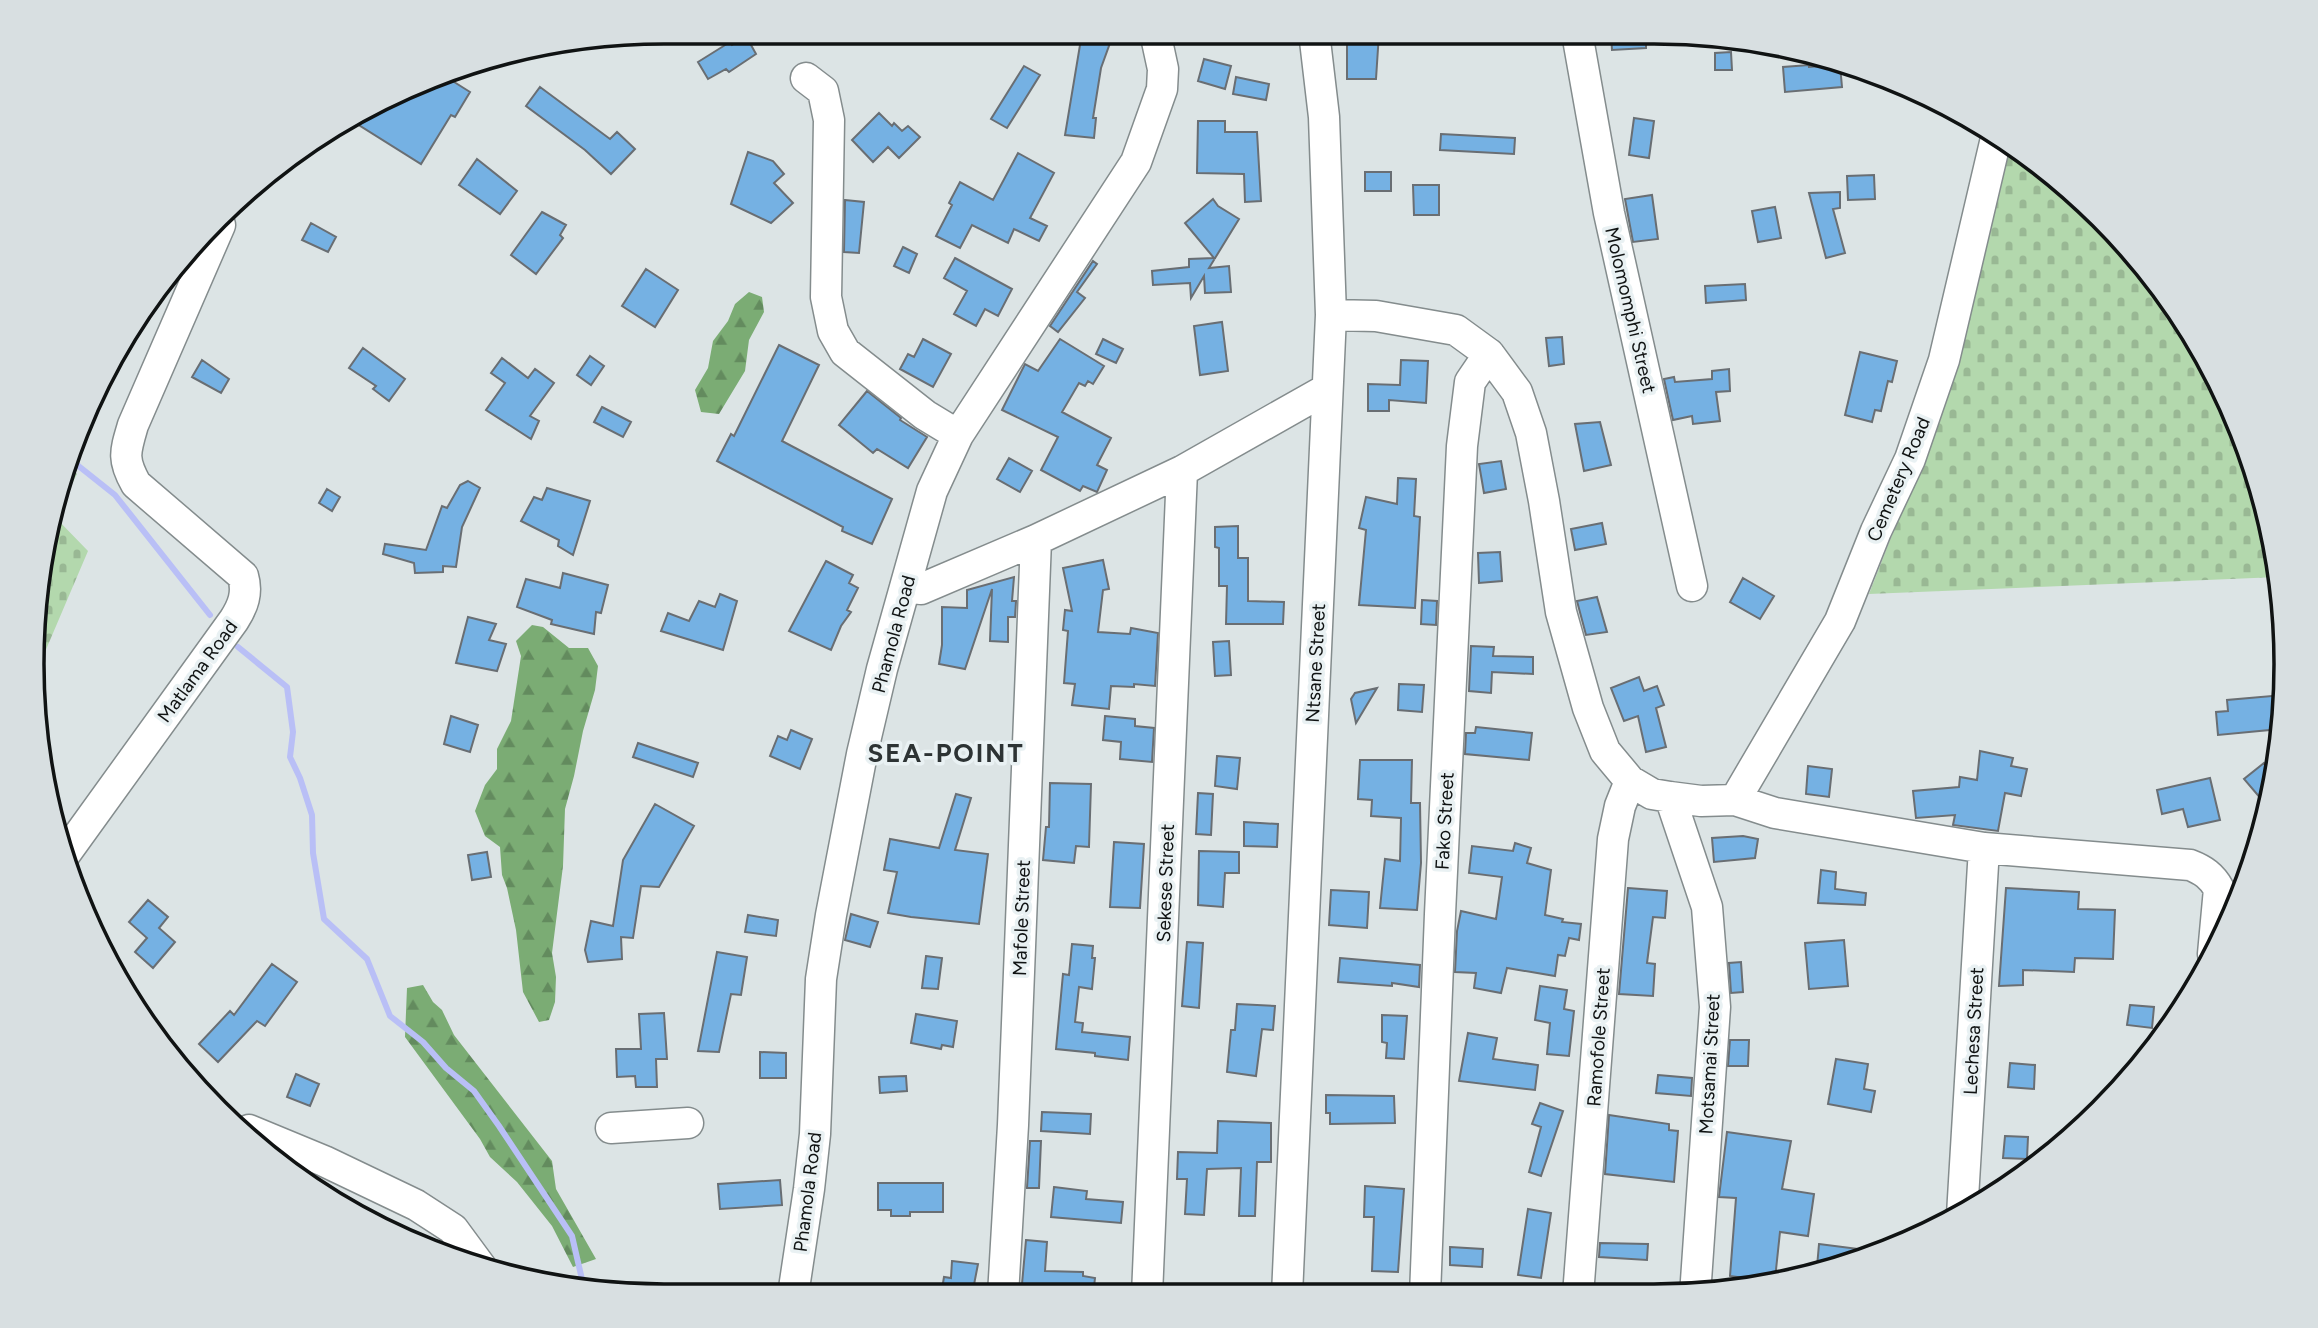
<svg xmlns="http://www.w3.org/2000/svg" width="2318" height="1328" font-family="Figtree,sans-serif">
<defs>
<pattern id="forest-firs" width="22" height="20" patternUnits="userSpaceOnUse" patternTransform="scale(1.75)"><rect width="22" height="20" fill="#7bac74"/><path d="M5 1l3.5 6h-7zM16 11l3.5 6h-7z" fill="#638b5e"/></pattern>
<pattern id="cemetery-stones" width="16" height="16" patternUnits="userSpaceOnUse" patternTransform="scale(1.75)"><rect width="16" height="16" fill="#b3d8ad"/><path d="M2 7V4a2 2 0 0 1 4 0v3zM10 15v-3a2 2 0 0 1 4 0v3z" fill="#99b894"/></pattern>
</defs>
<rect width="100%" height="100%" fill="#dce4e5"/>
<!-- forest -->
<path fill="url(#forest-firs)" d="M749,292L762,297L764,312L749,340L745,371L719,414L701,412L695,390L708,368L713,341L728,321L735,304Z
M532,625L543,627L569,648H588L598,666L595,690L583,731L574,776L565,809L563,866L552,953L556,977L555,1002L549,1020L539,1022L523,992L516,930L507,888L502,875L500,847L485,836L475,811L485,785L497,769V749L511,721L521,656L516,641Z
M423,985L433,1002L442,1010L454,1035L552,1161L556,1189L596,1259L573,1267L552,1226L517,1182L490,1157L480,1139L405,1037L407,988Z"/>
<!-- cemetery -->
<path fill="url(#cemetery-stones)" d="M2011,142L2101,216L2180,312L2238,422L2274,540L2278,577L1869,594L1908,494Z
M68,466L77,474L55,517L88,551L36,673L53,500Z"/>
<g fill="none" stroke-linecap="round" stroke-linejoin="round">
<!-- stream -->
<path stroke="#b9bff6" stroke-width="6" d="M71,460L115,495L210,615
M238,647L287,687L293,732L290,757L300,778L312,815L313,853L324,919L367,959L390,1016L423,1042L446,1068L474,1091L499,1126L572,1236L584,1288"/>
</g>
<!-- building -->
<path fill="#75b1e3" stroke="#696e73" stroke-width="2" d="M1347,32L1379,33L1376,79H1347Z
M1082,33L1110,43L1101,68L1093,118H1096L1094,138L1065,135Z
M1611,33H1646V48L1612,50Z
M746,36L756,54L729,72L726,69L708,79L698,62L730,42L732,45Z
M1731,52L1732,70H1715V53Z
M1204,59L1231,66L1225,89L1198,81Z
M1809,65V67L1840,65L1842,87L1785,92L1783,67Z
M1024,66L1040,75L1007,128L991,119Z
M443,75L470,92L455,117L451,115L421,164L354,122Z
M1236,77L1269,84L1266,100L1233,94Z
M540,87L610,139L617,132L635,149L611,174L585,150L526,106Z
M879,113L892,126L894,123L902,131L908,126L920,137L899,158L888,147L873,162L852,140Z
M1634,118L1654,121L1649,158L1629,155Z
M1198,121H1225V132H1257L1261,201L1245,202L1244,174L1197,173Z
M1441,134L1515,138L1514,154L1440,150Z
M748,152L773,161L784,174L774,183L793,203L771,223L731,204Z
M1018,153L1054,173L1030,218L1047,226L1039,241L1014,229L1008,243L972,225L960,248L936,236L952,205L949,203L960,182L993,200Z
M477,159L517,191L500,214L459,185Z
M1365,172H1391V191H1365Z
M1874,175L1875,199L1848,200L1847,176Z
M1413,185H1439V215H1414Z
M1840,192V208L1833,209L1845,253L1826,258L1809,193Z
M1652,195L1658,239L1633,242L1625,199Z
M1213,199L1218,206L1239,219L1209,268L1229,266L1231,292L1205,293L1204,276L1191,298L1190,283L1153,285L1152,271L1189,267V259L1214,258L1185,223Z
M845,200L864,202L859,253L844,252Z
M1775,207L1781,238L1758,242L1752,211Z
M542,212L566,225L560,235L563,238L536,274L511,255Z
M311,223L336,237L328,252L302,240Z
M903,247L917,254L909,273L894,266Z
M955,258L1012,289L998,316L985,309L976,326L954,314L967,291L944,278Z
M1093,261L1097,264L1077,292L1085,298L1058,332L1050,326Z
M646,269L678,290L655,327L622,306Z
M1745,284L1746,300L1706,303L1705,286Z
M1222,322L1228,371L1200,375L1194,326Z
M1562,337L1564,364L1549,366L1546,338Z
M923,339L951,354L933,387L900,369L908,354L914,357Z
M1060,339L1104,366L1093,384L1088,381L1085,386L1079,383L1062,412L1111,438L1097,465L1107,470L1097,492L1083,486L1080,491L1041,470L1058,437L1002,410L1025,364L1038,371Z
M1103,339L1123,349L1116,363L1096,354Z
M779,345L819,365L782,441L892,499L872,544L842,531L843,527L717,461L731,434L734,436Z
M363,348L405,379L389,401L373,389L376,386L349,368Z
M1860,352L1897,361L1892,382L1888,381L1881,411L1875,410L1872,422L1845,415Z
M590,356L604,366L591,385L577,375Z
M502,358L528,378L535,369L554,383L530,416L539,421L531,439L486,410L505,383L491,373Z
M202,360L229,379L221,393L192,377Z
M1401,360L1428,361L1426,403L1389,400V411H1368V384L1400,385Z
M1729,369L1730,391L1716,392L1720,421L1693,424L1692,416L1673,420L1664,379L1674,377L1675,382L1712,379V371Z
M867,391L901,418L900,420L927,437L908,468L877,449L873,453L839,425Z
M602,407L631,422L623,437L594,422Z
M1600,422L1611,465L1584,471L1575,424Z
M1009,458L1032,471L1020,492L997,479Z
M1501,461L1506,489L1484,493L1479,464Z
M1398,478L1416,479L1414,516L1420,517L1415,608L1359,605L1366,530L1359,528L1366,497L1397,504Z
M468,481L480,488L462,527L456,567L443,566V572L415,573L414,563L383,554L385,544L426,550L442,506L447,508L460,485Z
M547,488L590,501L573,555L558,546L559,540L521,521L534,497L542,500Z
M327,489L340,497L332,511L319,503Z
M1602,523L1606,544L1575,550L1571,529Z
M1238,526V558H1248V601L1284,602L1283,624H1226L1227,586H1219V548L1215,547V527Z
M1500,552L1502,581L1479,583L1478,553Z
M1103,560L1109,589L1103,590L1098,632L1130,634L1131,628L1158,633L1155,686L1134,684V687L1111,686L1109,709L1072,705L1075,684L1064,683L1068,631L1063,630L1065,610L1072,611L1063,568Z
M826,561L853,575L849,583L858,588L847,610L851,612L841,626L831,650L789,631Z
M563,573L608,585L601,613L596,612L594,634L551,624L552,620L517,607L526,579L560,588Z
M1014,577L1012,601H1016L1015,617H1008V642L990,641L992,589L965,669L939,664L942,645V607L967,608V590Z
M1743,578L1774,596L1760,619L1730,602Z
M720,594L737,601L723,650L661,631L668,613L689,621L699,601L715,607Z
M1597,597L1607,632L1586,635L1577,601Z
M1422,600L1437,601L1436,625L1421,624Z
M468,617L496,624L489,640L506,644L497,671L456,663Z
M1229,641L1231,675L1215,676L1213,642Z
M1471,646L1494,647L1493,656L1533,657V674L1492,672L1491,693L1469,691Z
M1639,677L1644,691L1657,686L1664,705L1656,708L1666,747L1646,752L1638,716L1624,721L1611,688Z
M1399,684L1424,685L1422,712L1398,710Z
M1377,688L1356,723L1351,699L1355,693Z
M2283,695L2280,729L2218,735L2216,712L2228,711L2227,700Z
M451,716L478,725L470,752L444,744Z
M1105,716L1135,719V726L1154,728L1152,762L1120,759L1121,742L1103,740Z
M1476,727L1532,733L1529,760L1465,754L1466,733H1475Z
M791,730L812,739L800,769L770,756L778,736L787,740Z
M638,743L698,763L693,777L633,757Z
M1980,751L2013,758L2011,766L2027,769L2021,796L2005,793L1998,831L1953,825L1955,815L1916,818L1913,791L1959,787L1960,777L1977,780Z
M1217,756L1240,758L1237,789L1215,786Z
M1360,760H1412L1411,803H1420L1421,863L1417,910L1380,908L1385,859L1400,861L1401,818L1371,816L1372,800L1358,799Z
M2264,763L2275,777L2268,807L2244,779Z
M1808,766L1832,769L1829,797L1806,794Z
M2210,778L2220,820L2188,827L2183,809L2162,814L2157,790Z
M1050,783L1091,784L1089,847L1076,846L1074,863L1043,860L1046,827H1049Z
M1198,793L1213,794L1211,835L1196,834Z
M956,794L971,798L955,850L988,854L979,924L911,917L888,913L897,872L884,870L890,839L939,848Z
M655,804L694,826L659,887L641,886L633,938L621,937L622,959L588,962L585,950L591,921L613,926L623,860Z
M1244,822L1278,824L1277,847L1244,846Z
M1743,836L1758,839L1755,858L1714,862L1712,838Z
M1114,842L1144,844L1140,908L1110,907Z
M1515,843L1531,848L1527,863L1551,870L1545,915L1563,919L1562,922L1581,924L1579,940L1569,938L1565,956L1558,955L1555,976L1507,968L1501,993L1474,988L1476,973L1455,972L1457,931L1461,911L1496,919L1502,877L1469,873L1472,846L1513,851Z
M1199,851L1239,852V873H1225L1223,907L1198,905Z
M487,852L491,877L472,880L468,855Z
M1821,870L1836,872L1835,889L1866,893L1865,905L1818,903Z
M1628,888L1667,891L1665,918L1653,917L1647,963L1655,964L1653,996L1619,994Z
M2006,888L2079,892L2078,909L2115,910L2113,959L2075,958L2074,972L2023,970V985L1999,986Z
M1331,890L1369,892L1367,928L1329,925Z
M148,900L168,917L159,928L175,942L153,968L135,952L147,938L129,922Z
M851,914L878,922L870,947L845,940Z
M748,915L778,920L776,936L745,932Z
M1844,940L1848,986L1809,989L1805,943Z
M1187,942L1203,943L1199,1008L1182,1006Z
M1072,944L1093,946L1092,958H1095L1092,989L1079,987L1075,1022L1083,1023L1082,1032L1130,1037L1128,1060L1095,1056V1053L1056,1049L1063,974L1069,975Z
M717,952L747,957L741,995L731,994L719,1052L698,1051Z
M926,956L942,958L938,989L922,988Z
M1340,958L1420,965L1419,987L1392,983V986L1338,982Z
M1741,962L1743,992L1731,993L1729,963Z
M272,964L297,982L265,1026L257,1021L218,1062L199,1044L230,1011L234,1015Z
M1540,986L1567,990L1564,1009L1574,1011L1569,1056L1547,1054L1550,1023L1535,1020Z
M1237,1004L1275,1006L1273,1030L1262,1029L1256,1076L1227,1072L1231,1030H1235Z
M2130,1005L2154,1007L2152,1028L2127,1025Z
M664,1013L667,1059H656L657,1087H636L635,1076L617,1077L616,1049H641L639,1014Z
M916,1014L957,1021L953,1047L942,1045L941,1049L911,1043Z
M1382,1015L1407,1016L1404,1059L1386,1058L1387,1043L1382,1042Z
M1468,1033L1497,1038L1493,1059L1538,1065L1535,1090L1459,1081Z
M1730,1040H1749L1748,1066H1728Z
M760,1052L786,1053V1078H760Z
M1836,1059L1868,1064L1864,1089L1875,1091L1871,1112L1828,1104Z
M2010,1063L2035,1065L2034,1089L2008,1087Z
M296,1074L319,1084L310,1106L287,1097Z
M1658,1075L1692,1078L1691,1096L1656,1093Z
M906,1076L907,1091L880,1093L879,1077Z
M1326,1095L1394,1096L1395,1123L1330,1124V1113H1326Z
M1540,1103L1563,1111L1541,1176L1529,1172L1541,1127L1532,1124Z
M1042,1112L1091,1114L1090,1134L1041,1131Z
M1609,1115L1669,1124V1130L1678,1131L1674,1182L1605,1174Z
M1218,1121L1271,1123V1162H1257L1255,1216H1239L1241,1168L1207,1169L1204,1215L1185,1214L1187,1179H1177L1178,1152L1217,1153Z
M1727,1132L1791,1141L1782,1189L1814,1194L1808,1236L1780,1232L1775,1279L1767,1281L1730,1276L1736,1198L1719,1197Z
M2005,1136L2028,1137L2027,1159L2003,1158Z
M1030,1141H1041L1039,1188H1027Z
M780,1180L782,1205L720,1209L718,1184Z
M878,1183H943V1212H910V1216H891V1210H878Z
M1365,1186L1404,1189L1398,1272L1372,1271L1374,1217H1364Z
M1054,1187L1087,1191L1086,1199L1123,1202L1121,1223L1051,1217Z
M1528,1209L1551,1213L1541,1278L1518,1275Z
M1026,1240L1047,1242L1045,1271L1083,1272V1276L1095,1278L1093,1295H1021Z
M1600,1243L1648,1244L1647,1260L1599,1257Z
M1819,1244L1882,1252L1857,1263L1829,1269L1817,1267Z
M1450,1247L1483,1249L1482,1267L1450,1265Z
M952,1261L978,1264L972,1295H941L944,1277L951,1278Z"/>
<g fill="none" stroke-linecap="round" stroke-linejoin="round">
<!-- minor casing -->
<g stroke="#848c8d" stroke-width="33">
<path id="minor" d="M1577,33L1609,213L1692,586
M806,78L823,91L829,120L826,297L833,331L845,352L925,415L958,435
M1331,315L1376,316L1456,330L1489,354L1517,392L1531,433L1544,501L1561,612L1588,708L1605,751L1630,781L1652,794L1670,797L1701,801L1735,800L1775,813L1984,848L2190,865C2203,870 2212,876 2219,889L2213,954
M905,587L921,589L1036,540L1182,471L1327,389
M1670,797L1707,907L1715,1007L1695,1295
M1735,800L1840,621L1876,531L1910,459L1944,360L1997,134
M63,857L234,620C243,606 248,593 243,576L136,484C122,459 125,452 133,425L220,225
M611,1128L688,1123
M249,1130L324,1161L416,1205L453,1229L481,1267
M1962,1215L1984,848
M793,1295L809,1189L815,1134L821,979L831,915L862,754L882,669L932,491L958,435L1136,162L1162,89L1163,69L1155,32
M1003,1295L1013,1125L1036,540
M1147,1295L1182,471
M1287,1295L1331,315L1324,117L1314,32
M1425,1295L1440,914L1462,446L1470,382L1489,354
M1578,1295L1613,839L1620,806L1630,781"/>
</g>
<!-- minor -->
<use href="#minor" stroke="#fff" stroke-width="30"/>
</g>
<g text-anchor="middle" stroke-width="7" stroke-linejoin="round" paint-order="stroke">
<!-- street labels -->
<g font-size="19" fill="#101313" stroke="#e9f1f3">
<text transform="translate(1631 310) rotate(77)" y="7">Molomomphi Street</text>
<text transform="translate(1898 479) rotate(-67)" y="7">Cemetery Road</text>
<text transform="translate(893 634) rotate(-75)" y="7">Phamola Road</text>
<text transform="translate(1315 663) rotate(-87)" y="7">Ntsane Street</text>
<text transform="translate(197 671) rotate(-54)" y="7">Matlama Road</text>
<text transform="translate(1444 821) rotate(-87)" y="7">Fako Street</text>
<text transform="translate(1165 883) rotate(-88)" y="7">Sekese Street</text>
<text transform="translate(1021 918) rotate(-88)" y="7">Mafole Street</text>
<text transform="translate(1973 1031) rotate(-87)" y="7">Lechesa Street</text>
<text transform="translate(1598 1037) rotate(-86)" y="7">Ramofole Street</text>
<text transform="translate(1709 1064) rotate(-87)" y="7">Motsamai Street</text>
<text transform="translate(807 1192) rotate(-83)" y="7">Phamola Road</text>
</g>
<!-- district labels -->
<g font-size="26" font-weight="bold" letter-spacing="2" fill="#2d3334" stroke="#e9f1f3">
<text x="946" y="762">SEA-POINT</text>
</g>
</g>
<!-- crop -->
<path d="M0 0H2318V1328H0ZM664 44H1654A620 620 0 0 1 2274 664V664A620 620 0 0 1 1654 1284H664A620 620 0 0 1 44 664V664A620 620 0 0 1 664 44Z" fill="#d8dfe1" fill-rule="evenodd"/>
<path fill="none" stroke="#101313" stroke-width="3.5" d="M664 44H1654A620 620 0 0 1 2274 664V664A620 620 0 0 1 1654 1284H664A620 620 0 0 1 44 664V664A620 620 0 0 1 664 44Z"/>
</svg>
